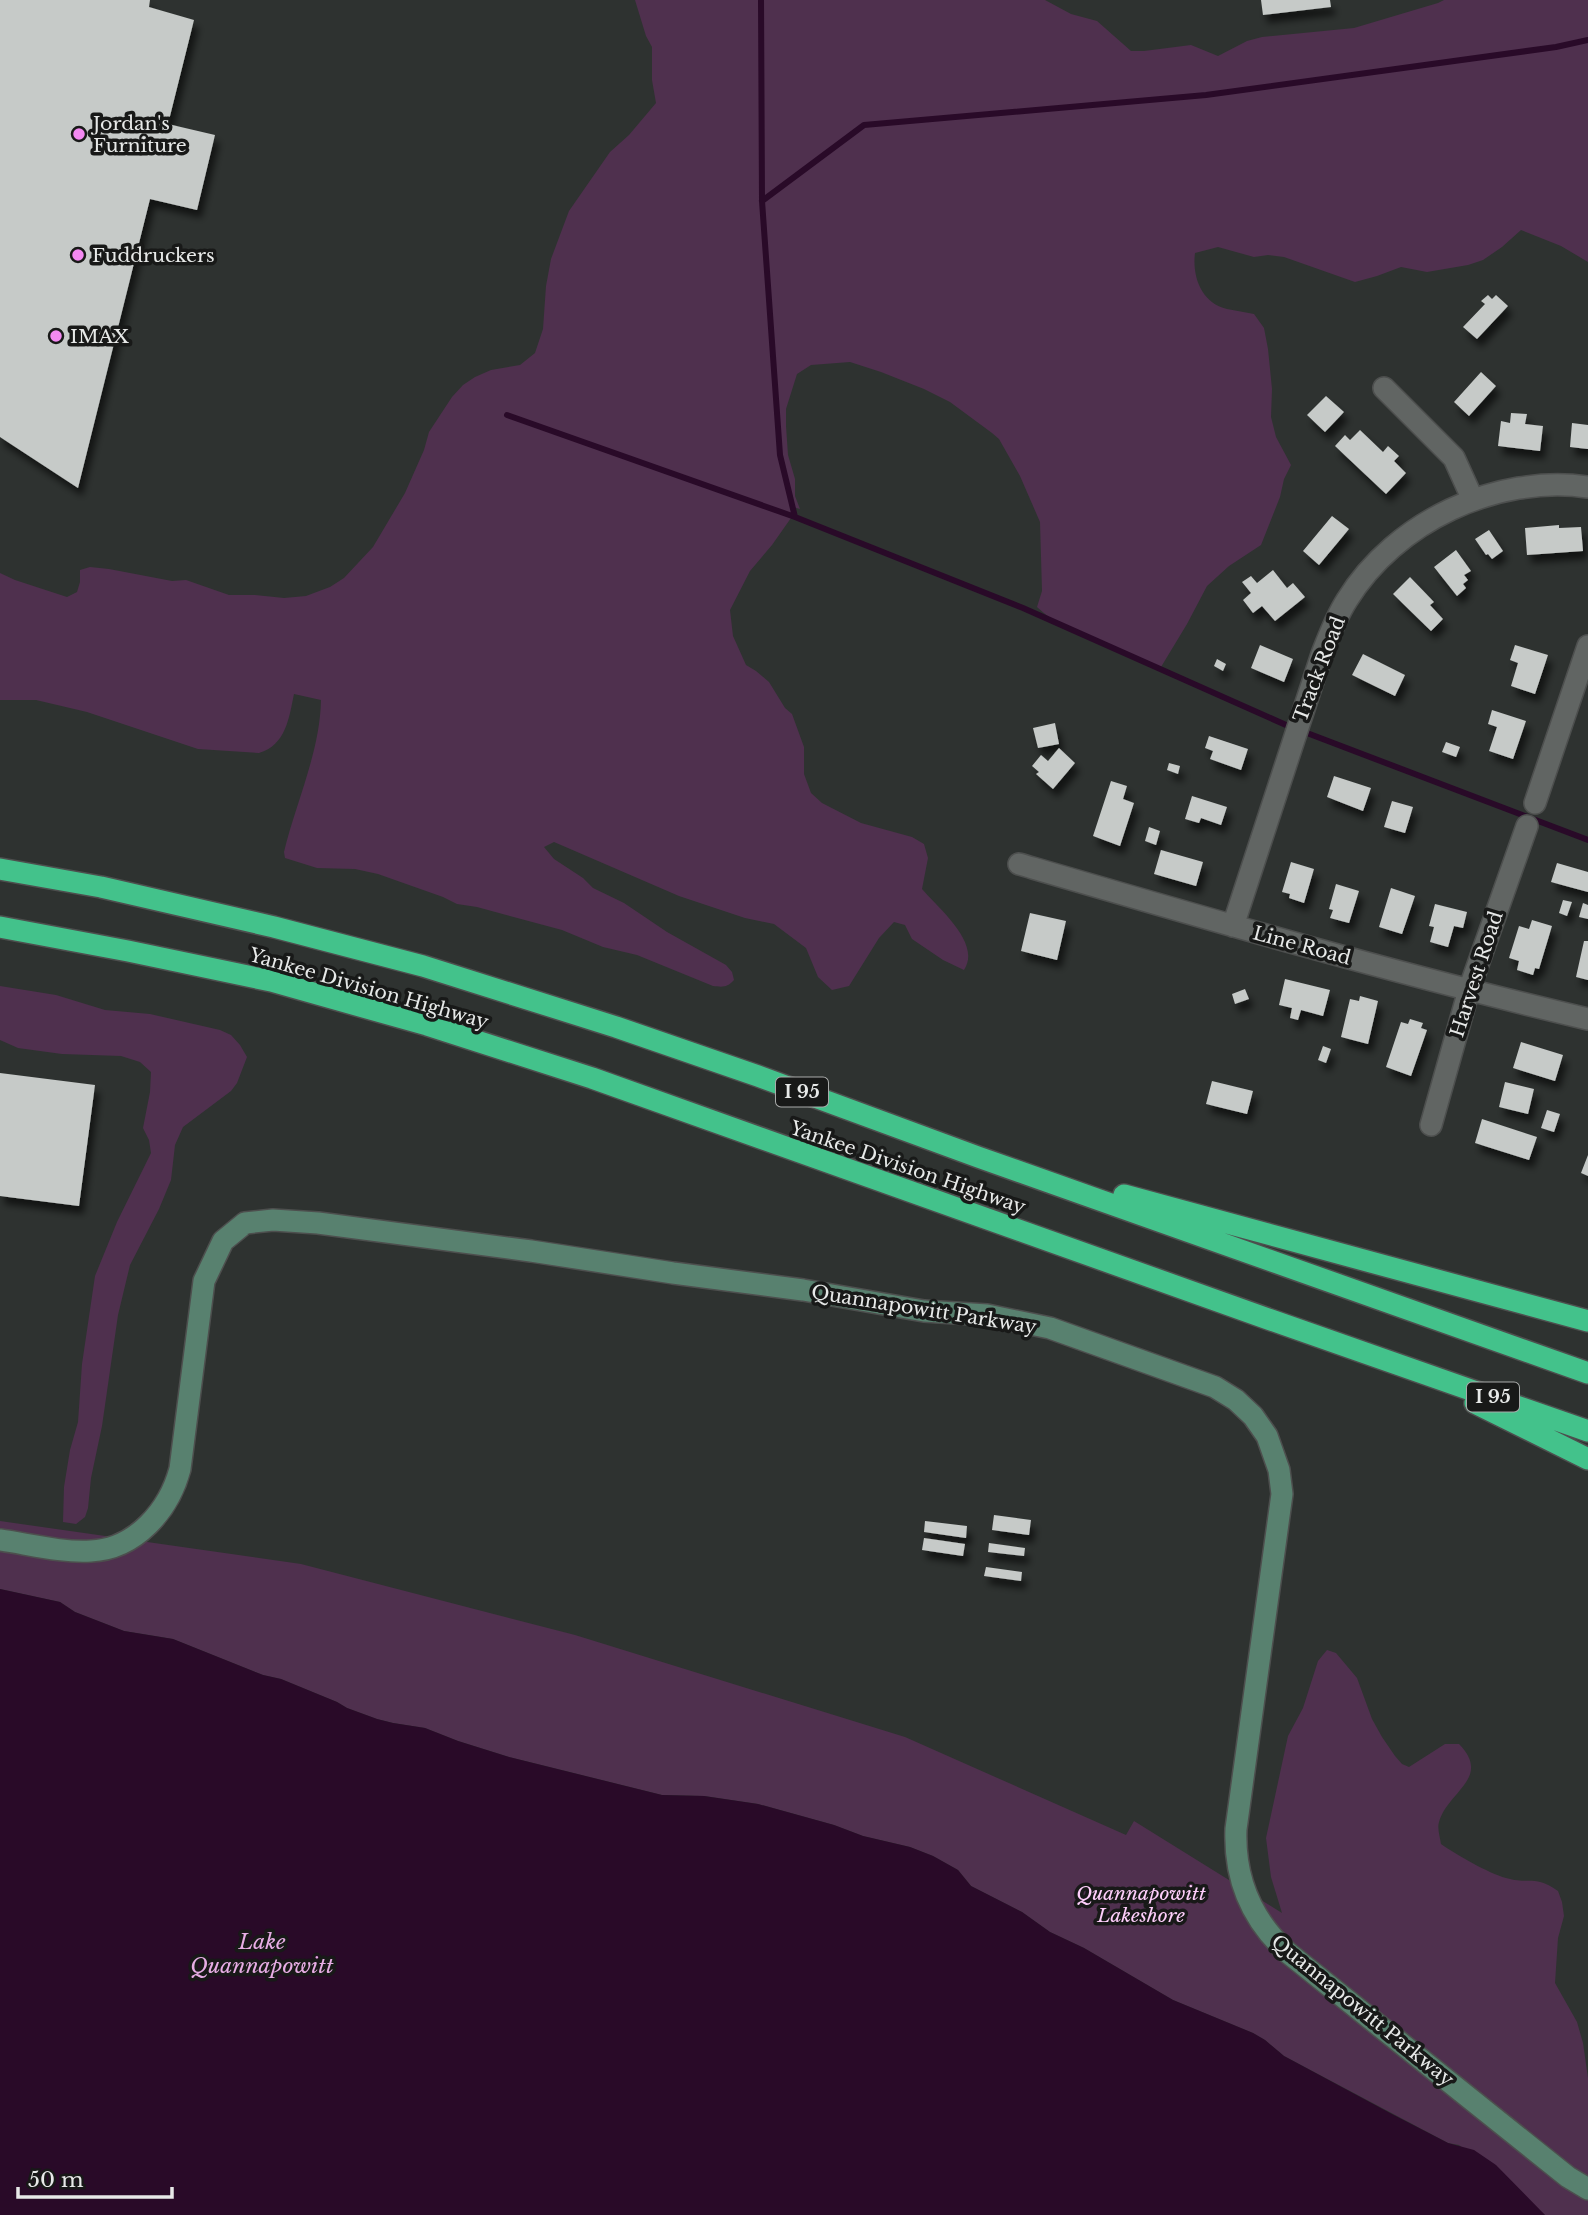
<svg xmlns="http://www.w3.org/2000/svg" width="1588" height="2215" font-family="'Libre Baskerville',serif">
<defs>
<filter id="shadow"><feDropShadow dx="4.5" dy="8" stdDeviation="3.5" flood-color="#0009"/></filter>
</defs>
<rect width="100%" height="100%" fill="#2e3230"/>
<!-- green -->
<path fill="#4f304e" d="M635,0H1045L1071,14L1097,21L1131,51H1144L1191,45L1218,56L1247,41L1262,37L1354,28L1438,3L1444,0H1588V262L1561,246L1521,230L1502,247L1483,260L1468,265L1427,272L1401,267L1377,276L1355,282L1284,257L1268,255L1254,257L1218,247L1195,253C1192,276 1201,303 1227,309C1236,311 1245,312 1254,314L1264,328L1268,349L1272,389L1271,417L1276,437L1291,465L1284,479L1280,497L1261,545L1229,566L1207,586L1187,624L1161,667C1147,664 1137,659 1125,653C1094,640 1062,631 1037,607L1042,591L1040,522L1020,476L999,439L992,433L950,402L924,389L881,372L850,362L811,365L797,374L786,409V426L788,455L795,479V496L800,509L793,507L791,518L772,545L750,571L730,610L733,636L746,665L756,671L769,682L785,708L792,714L804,747V774L811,793L822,803L861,823L912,837L924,844L928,858L922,889C938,908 982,943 964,970L943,960L912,939L905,925L894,922L879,938L849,986L832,990L818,977L806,948L774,924L745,918L679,896L554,842L544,847L554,859L583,878L593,888L624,903L667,932L726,965L732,972L734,980C727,988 722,987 713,986L637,955L603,947L562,930L477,907L457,904L443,897L378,874L355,869L317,868L285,858L284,852C296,802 320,752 321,700L294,694C289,718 286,745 259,753L198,749L87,712L36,700H0V573L15,580L67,597L77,592L80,582V570L90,567L109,569L172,581L186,580L229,595H255L284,598L306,596L330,587L344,578L373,547L405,493L424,450L429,432L452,397L463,385L475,377L491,370L520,365L535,353L543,329L546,286L551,259L569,211L610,152L629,135L656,103L652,80V47L646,36Z
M0,986L56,995L105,1010L150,1014L220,1030L231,1035L240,1045L247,1057L237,1083L231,1091L183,1127L175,1145L171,1180L159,1209L130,1265L118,1315L102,1426L91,1478L88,1508L85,1517L76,1524L63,1522L64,1487L70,1450L78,1422L82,1364L95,1276L117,1222L151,1153L149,1140L143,1128L150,1092L151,1072L140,1062L121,1056L62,1054L18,1048L0,1040Z
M0,1521L301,1564L575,1635L905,1737L1126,1835L1134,1821L1282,1913L1271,1877L1266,1838L1288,1736L1303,1708L1318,1661L1327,1650L1336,1653L1357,1678L1372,1719L1382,1737L1395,1756L1402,1764L1409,1767L1445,1744H1459C1492,1778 1448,1791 1439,1822C1437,1828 1440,1837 1441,1844C1457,1855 1488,1873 1506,1878C1530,1885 1534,1874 1558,1891L1562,1902L1564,1916L1558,1938L1555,1983L1577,2022L1583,2043L1588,2078V2215H1545L1459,2145L1448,2143L1284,2056L1265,2040L1253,2033L1173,2000L1084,1948L1050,1932L1022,1912L971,1886L958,1870L933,1856L910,1847L863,1836L834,1825L758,1804L704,1796L662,1795L509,1757L458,1741L425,1728L393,1723L377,1719L347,1708L337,1702L281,1679L263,1675L173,1639L124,1631L75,1612L60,1602L0,1589Z"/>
<!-- water -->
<path fill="#290a28" d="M0,1589L60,1602L75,1612L124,1631L173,1639L263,1675L281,1679L337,1702L347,1708L377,1719L393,1723L425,1728L458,1741L509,1757L662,1795L704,1796L758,1804L834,1825L863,1836L910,1847L933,1856L958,1870L971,1886L1022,1912L1050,1932L1084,1948L1173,2000L1253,2033L1265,2040L1284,2056L1392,2114L1448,2143L1474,2150L1496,2165L1545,2215H0Z"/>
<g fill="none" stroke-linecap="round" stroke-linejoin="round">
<!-- stream -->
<path stroke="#290a28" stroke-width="6" d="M761,0L762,201L780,455L795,517
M762,201L864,125L1206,95L1556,47L1588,40
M507,415L795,517L1023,608L1286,725L1588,840"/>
</g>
<!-- building -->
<path fill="#c6cac8" filter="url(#shadow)" d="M0,0H150L149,7L194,20L168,124L215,135L197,210L150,199L78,488L0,437Z
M1261,0H1330L1331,7L1263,15Z
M1488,295L1492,299L1496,295L1508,306L1477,339L1463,327L1485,304L1481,301Z
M1481,372L1496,386L1469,416L1454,402Z
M1326,396L1344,412L1325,432L1307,415Z
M1511,413L1527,414L1525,424L1543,426L1540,451L1498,446L1501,421L1510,423Z
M1572,423L1588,425V449L1570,447Z
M1360,430L1383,452L1388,446L1399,456L1394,461L1406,473L1386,494L1335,446L1345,435L1350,440Z
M1332,516L1349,529L1319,565L1303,551Z
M1559,525V528L1581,527L1583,551L1527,555L1525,528Z
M1489,530L1503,551L1492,559L1488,554L1486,555L1475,539Z
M1456,550L1471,571L1464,575L1468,580L1463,584L1466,588L1457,596L1434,567Z
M1273,570L1287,588L1293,583L1305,597L1275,621L1262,606L1253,613L1243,600L1251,593L1242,582L1251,576L1257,583Z
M1410,577L1434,602L1430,605L1443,619L1431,631L1393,594Z
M1260,645L1293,659L1284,682L1251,668Z
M1515,645L1548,655L1535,694L1511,686L1518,663L1510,660Z
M1363,654L1405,675L1395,696L1352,675Z
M1217,659L1226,664L1223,671L1214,666Z
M1492,710L1526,721L1513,759L1489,751L1497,727L1488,724Z
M1055,723L1059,744L1038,748L1033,728Z
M1209,736L1248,749L1241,770L1210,759L1213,751L1205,748Z
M1446,742L1460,747L1456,757L1442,752Z
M1059,748L1075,763L1053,789L1036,774L1039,772L1032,766L1041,755L1048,761Z
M1169,763L1180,766L1178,774L1167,770Z
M1334,776L1371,788L1363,811L1327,797Z
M1111,781L1127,786L1123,799L1134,803L1120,846L1093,836Z
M1192,796L1227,807L1221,825L1201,818L1199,823L1185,819Z
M1392,801L1413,807L1405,833L1384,827Z
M1149,827L1160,831L1156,845L1145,841Z
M1161,850L1203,862L1196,886L1154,874Z
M1291,862L1314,869L1304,903L1289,898L1290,894L1282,892Z
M1557,863L1588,872V892L1551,882Z
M1336,884L1359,891L1349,923L1330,918L1333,910L1329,909Z
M1391,888L1415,896L1402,934L1379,927Z
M1563,900L1572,902L1567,916L1559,913Z
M1583,903L1588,905V919L1579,917Z
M1435,904L1467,912L1463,928L1454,926L1448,947L1430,942L1434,927L1429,926Z
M1030,913L1066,921L1057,960L1021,951Z
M1532,920L1552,926L1539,969L1535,968L1533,975L1517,970L1519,961L1509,958L1519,926L1529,929Z
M1584,941H1588V980L1576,977Z
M1285,979L1330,990L1323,1016L1301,1010L1298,1020L1290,1018L1292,1008L1279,1005Z
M1245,989L1249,999L1235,1004L1232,994Z
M1360,996L1378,1001L1368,1044L1341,1037L1350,999L1359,1001Z
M1410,1019L1423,1023L1421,1028L1427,1030L1411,1076L1386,1067L1401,1022L1408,1024Z
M1521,1042L1563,1055L1555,1081L1513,1068Z
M1323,1046L1331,1049L1326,1063L1318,1060Z
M0,1073L95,1085L79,1206L0,1196Z
M1212,1081L1253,1091L1247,1114L1206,1104Z
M1505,1082L1534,1089L1528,1114L1499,1107Z
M1547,1110L1560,1114L1554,1132L1541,1128Z
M1482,1119L1537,1137L1529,1160L1475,1143Z
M1588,1155V1176L1581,1173Z
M994,1515L1031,1520L1029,1535L992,1530Z
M925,1521L967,1526L966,1538L924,1532Z
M924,1538L965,1544L963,1556L922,1550Z
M989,1543L1025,1548L1024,1556L988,1552Z
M986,1567L1022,1572L1021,1581L984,1576Z"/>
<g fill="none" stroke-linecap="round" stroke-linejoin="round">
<!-- street casing -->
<g stroke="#4d4f4e" stroke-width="24">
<path id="street" d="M1384,388L1454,458L1473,500
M1535,803L1588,646
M1019,864C1208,919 1396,974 1588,1019
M1233,926L1322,654C1329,636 1336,617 1347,600C1395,522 1496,474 1588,487
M1431,1125L1469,990L1527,826"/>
</g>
<!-- secondary casing -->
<g stroke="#4d4f4e" stroke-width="24">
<path id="secondary" d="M0,1540C28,1544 63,1553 91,1551C136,1549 169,1510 180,1469L204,1281L223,1241L245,1223L273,1220L318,1223L531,1251L673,1273L803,1290L924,1311L987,1315L1050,1328L1215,1387L1236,1400L1253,1416L1267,1436L1279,1470L1282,1494L1236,1829C1234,1878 1251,1919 1287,1952L1568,2177L1588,2189"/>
</g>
<!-- highway casing -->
<g stroke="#4d4f4e" stroke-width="24">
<path id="highway" d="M0,869L101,887L274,927L423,966L616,1027L758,1076L978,1157L1588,1373
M0,927L128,951L271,981L427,1025L592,1078L1271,1320L1588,1431
M1124,1195L1588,1321
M1475,1403L1588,1459"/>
</g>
<!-- street -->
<use href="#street" stroke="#616563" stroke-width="21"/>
<!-- secondary -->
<use href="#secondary" stroke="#58816f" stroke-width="21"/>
<!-- highway -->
<use href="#highway" stroke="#43c28b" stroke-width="21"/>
</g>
<!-- markers -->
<g fill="#f389f1" stroke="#181918" stroke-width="2.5">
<circle cx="79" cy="134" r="7"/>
<circle cx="78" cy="255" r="7"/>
<circle cx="56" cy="336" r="7"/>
</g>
<g text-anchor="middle" stroke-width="7" stroke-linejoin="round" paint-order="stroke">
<!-- shield labels -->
<g fill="#181918" stroke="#a9abaa" stroke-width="2">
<rect x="776" y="1077.5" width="52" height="29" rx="5"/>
<rect x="1467" y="1382.5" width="52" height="29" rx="5"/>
</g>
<g font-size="18" font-weight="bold" fill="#e7e9e8">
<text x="802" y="1098">I 95</text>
<text x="1493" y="1403">I 95</text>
</g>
<!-- poi labels -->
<g font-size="19" fill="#e7e9e8" stroke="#181918" text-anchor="start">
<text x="93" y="130">Jordan's<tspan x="93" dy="22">Furniture</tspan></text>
<text x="92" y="262">Fuddruckers</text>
<text x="70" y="343">IMAX</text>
</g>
<!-- street labels -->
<g font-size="19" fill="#e7e9e8" stroke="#181918">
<text transform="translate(1319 669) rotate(-69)" y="7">Track Road</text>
<text transform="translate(1302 945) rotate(15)" y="7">Line Road</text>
<text transform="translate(1476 974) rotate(-72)" y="7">Harvest Road</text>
<text transform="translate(369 988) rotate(16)" y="7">Yankee Division Highway</text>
<text transform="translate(908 1167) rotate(19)" y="7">Yankee Division Highway</text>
<text transform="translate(924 1309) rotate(9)" y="7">Quannapowitt Parkway</text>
<text transform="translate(1363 2010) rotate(39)" y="7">Quannapowitt Parkway</text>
</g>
<!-- park labels -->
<g font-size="19" font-style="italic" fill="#ffcffc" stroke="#181918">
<text x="1141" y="1900">Quannapowitt<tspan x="1141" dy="22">Lakeshore</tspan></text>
</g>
<!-- water labels -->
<g font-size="21" font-style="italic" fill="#e7ade5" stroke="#181918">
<text x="262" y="1949">Lake<tspan x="262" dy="24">Quannapowitt</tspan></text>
</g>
</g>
<!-- scale -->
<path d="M18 2187v10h154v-10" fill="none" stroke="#e7e9e8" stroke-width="3.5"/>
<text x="28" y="2187" font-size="21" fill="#e7e9e8" stroke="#181918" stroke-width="5" paint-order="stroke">50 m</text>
</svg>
